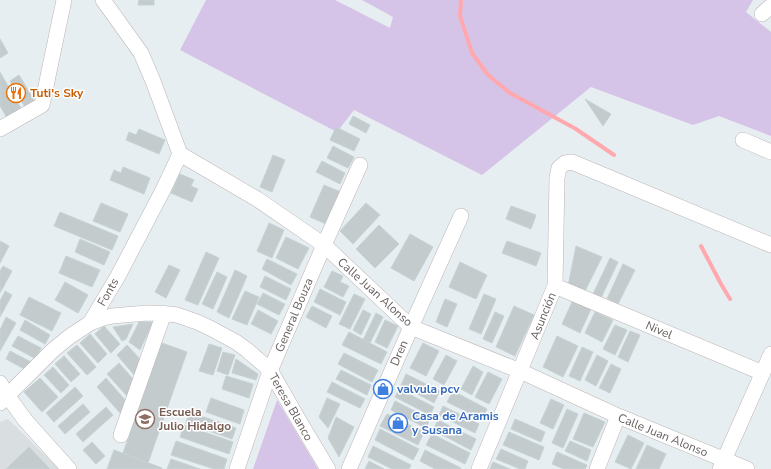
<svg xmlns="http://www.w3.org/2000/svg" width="771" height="469" font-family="'Nunito Sans',sans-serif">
<rect width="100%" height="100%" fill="#e7eef1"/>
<!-- industrial -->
<path fill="#d9dee0" d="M8,419L59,469H0V422Z"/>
<!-- green -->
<path fill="#d6c3e8" d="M206,0H335L390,28L393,17L362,0H753L746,12L771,32V136L719,116L693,125L591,87L482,175L354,110L337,132L180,50Z
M277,400L318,469H253Z"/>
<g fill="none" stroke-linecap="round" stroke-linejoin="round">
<!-- stream -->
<path stroke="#ffa9ae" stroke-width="4" d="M461,0L460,16L472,53L488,75L510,93L576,129L614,155
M701,246L721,284L730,299"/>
</g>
<!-- building -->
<path fill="#c3cbcc" stroke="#c5d3d6" d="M139,0H154V5H138Z
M0,39L8,53L0,58Z
M0,72L22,110L7,118L0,106Z
M19,75L36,103L26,109L10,81Z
M585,99L611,114L603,126Z
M353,116L370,125L366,133L349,124Z
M336,127L360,139L354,151L330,140Z
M139,129L165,140L159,154L126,140L129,132L136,135Z
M333,146L354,157L348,168L327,158Z
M273,155L285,160L272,192L260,187Z
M322,161L345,173L340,184L316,172Z
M123,167L150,178L144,194L110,180L114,170L121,173Z
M180,174L194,180L191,186L198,189L192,202L171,193Z
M324,185L341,192L326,224L310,217Z
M101,203L128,214L120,232L93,221Z
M366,203L380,215L353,244L340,231Z
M511,206L536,215L531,229L506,219Z
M60,212L118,236L112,250L54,226Z
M269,223L284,230L272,258L257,251Z
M379,225L399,244L375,268L356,249Z
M410,234L433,247L414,281L391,268Z
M286,237L309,248L298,269L276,258Z
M80,239L110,252L104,265L75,252Z
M0,241L9,246L0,263Z
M507,241L541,253L536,266L502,253Z
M576,246L602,257L584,293L568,286Z
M206,252L219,258L198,305L185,300Z
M66,256L100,270L92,287L59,273Z
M610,258L618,262L601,298L593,294Z
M267,259L297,274L291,285L262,269Z
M460,262L487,275L476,299L449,287Z
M623,264L635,270L618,304L607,299Z
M169,265L180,270L166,298L155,292Z
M3,266L12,271L0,293V271Z
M235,270L247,276L229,318L217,312Z
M332,271L343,276L340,282L349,286L343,297L324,287Z
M217,272L227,277L213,309L202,304Z
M265,276L291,289L286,300L260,287Z
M65,282L88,295L78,313L55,300Z
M320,289L346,302L340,315L314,302Z
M5,291L12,295L0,317V301Z
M245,291L259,297L247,325L232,319Z
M263,293L285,304L279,315L257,304Z
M354,294L365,299L350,329L339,324Z
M484,294L496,299L481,334L469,329Z
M29,297L61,313L52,331L20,315Z
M445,299L457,304L447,327L436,322Z
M573,300L591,309L580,333L562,324Z
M312,306L332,316L326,328L306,317Z
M514,306L534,315L515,356L496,347Z
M258,310L278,321L271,334L251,324Z
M363,310L371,314L361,335L353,330Z
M495,312L504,316L492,343L483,339Z
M595,312L613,320L602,342L585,333Z
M376,313L383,317L370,343L363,340Z
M6,317L16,323L0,351V330Z
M25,320L50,335L45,344L20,330Z
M385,320L398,326L387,348L375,342Z
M139,322H153L140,350L129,342Z
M133,324L126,339L122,341L113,327Z
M615,325L627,330L615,355L603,349Z
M104,326L120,344L111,353L95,334Z
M630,331L640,335L628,362L618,357Z
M349,332L387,352L381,364L342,345Z
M90,334L107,354L98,363L80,343Z
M18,336L41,348L36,359L12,346Z
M557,336L578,346L563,377L543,367Z
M162,343L187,352L148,463L123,453Z
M423,343L439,351L426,376L410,368Z
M209,344L222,348L213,375L199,371Z
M77,345L96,367L87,375L67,353Z
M127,345L140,359L135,376L117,355Z
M582,347L593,352L580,381L569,376Z
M10,351L33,363L28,371L6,359Z
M223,352L235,355L228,375L217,371Z
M344,353L378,370L372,382L338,364Z
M446,355L457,361L444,385L433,379Z
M597,355L608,361L596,386L585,380Z
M64,356L80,374L71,382L55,364Z
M236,359L258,374L256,380L232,373Z
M119,363L133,379L127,396L107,374Z
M611,364L621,369L610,393L599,388Z
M473,366L483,372L472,395L461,389Z
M53,367L69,385L61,393L44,375Z
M341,370L371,385L367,395L336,379Z
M488,372L502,379L489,404L475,397Z
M406,374L440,391L434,403L401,385Z
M226,376L253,384L249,398L222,389Z
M40,378L58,397L42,412L24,392Z
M106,378L126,401L121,414L97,387Z
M332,382L365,399L360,408L327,392Z
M75,387L83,396L54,422L46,413Z
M399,389L434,407L430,415L395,397Z
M453,391L487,409L482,419L447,402Z
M211,398L244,410L240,424L206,412Z
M327,398L340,404L328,428L319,417Z
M551,399L564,405L553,429L540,423Z
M395,401L430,419L426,428L391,410Z
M83,404L90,412L65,434L58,426Z
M443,406L479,424L475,433L439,415Z
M106,407L113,415L83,442L76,434Z
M567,409L578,414L563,448L552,443Z
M189,412L236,428L232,439L186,423Z
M584,413L605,422L593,447L573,439Z
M387,414L424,432L418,445L380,426Z
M336,417L354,427L339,457L328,438Z
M515,419L545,432L541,442L511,429Z
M438,420L476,439L471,450L433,430Z
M184,425L233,442L229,454L180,437Z
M380,429L419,449L413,460L375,440Z
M509,432L544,447L539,460L503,445Z
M432,434L470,453L465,464L426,445Z
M628,435L644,443L631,469L615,462Z
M176,441L227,459L224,469H214L171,455Z
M570,441L591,450L587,461L565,451Z
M92,442L105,456L96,464L83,450Z
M647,445L666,454L659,469H636Z
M373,446L411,465L409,469H392L368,457Z
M29,447L50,469H6Z
M501,449L528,461L525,469H520L496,459Z
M114,450L162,468L161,469H107Z
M425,450L461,468L460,469H435L420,461Z
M557,452L587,465L585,469H564L552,464Z
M171,459L200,469H167Z
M369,461L384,469H365Z
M493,462L510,469H490Z"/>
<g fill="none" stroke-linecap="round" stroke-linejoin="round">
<!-- minor casing -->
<g stroke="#bcb5b4" stroke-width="16">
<path id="minor" d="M103,0L141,53L153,81L180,154L257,199L324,245L411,327L520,371L618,416L747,469
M762,14L771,6
M0,129L42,105L64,0
M743,140L771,152
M555,286L763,373
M90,323L104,318L112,316L147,313L169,314L177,315L197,322L210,328L236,342L247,350L270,370L301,424L328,469
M0,383L7,395L25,420L69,469
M0,403L52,351L69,337L90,323L118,276L163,190L180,154
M121,435L164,313
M237,469L270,371L324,245L360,165
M349,469L411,327L461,216
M479,469L555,286L557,178L559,168L565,163L572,162L771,245
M597,469L618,416
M720,469L771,354"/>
</g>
<!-- minor -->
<use href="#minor" stroke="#fff" stroke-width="15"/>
</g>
<!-- icons -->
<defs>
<g id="restaurant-ring" transform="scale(1)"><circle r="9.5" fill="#fff" stroke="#e8710a" stroke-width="1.5"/><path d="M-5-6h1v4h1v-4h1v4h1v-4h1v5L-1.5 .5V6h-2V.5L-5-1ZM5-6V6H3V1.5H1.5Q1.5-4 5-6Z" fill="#e8710a"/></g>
<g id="shop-ring" transform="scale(1)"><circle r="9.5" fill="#fff" stroke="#3f7fe0" stroke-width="1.5"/><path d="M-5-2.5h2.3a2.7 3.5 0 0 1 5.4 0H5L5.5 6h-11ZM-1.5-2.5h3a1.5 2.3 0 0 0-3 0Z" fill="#3f7fe0"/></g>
<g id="school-ring" transform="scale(1)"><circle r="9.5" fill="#fff" stroke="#8d6e63" stroke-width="1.5"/><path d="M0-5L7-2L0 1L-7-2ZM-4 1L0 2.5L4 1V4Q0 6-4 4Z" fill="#8d6e63"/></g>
</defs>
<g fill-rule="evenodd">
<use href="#restaurant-ring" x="16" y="93"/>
<use href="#shop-ring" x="383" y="389"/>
<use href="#school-ring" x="145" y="419"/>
<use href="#shop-ring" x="398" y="423"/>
</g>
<g text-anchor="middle" stroke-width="3" stroke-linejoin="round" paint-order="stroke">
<!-- food labels -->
<g font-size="12" font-weight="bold" fill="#c56008" stroke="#fff" text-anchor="start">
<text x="30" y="97">Tuti's Sky</text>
</g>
<!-- street labels -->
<g font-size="12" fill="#675f5e" stroke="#fff">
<text transform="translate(108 292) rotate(-60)" y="4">Fonts</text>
<text transform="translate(375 292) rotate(42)" y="4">Calle Juan Alonso</text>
<text transform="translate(294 315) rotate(-67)" y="4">General Bouza</text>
<text transform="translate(543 316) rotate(-68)" y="4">Asunción</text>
<text transform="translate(659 330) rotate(23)" y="4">Nivel</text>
<text transform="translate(399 353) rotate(-67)" y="4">Dren</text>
<text transform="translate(291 407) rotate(60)" y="4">Teresa Blanco</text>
<text transform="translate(663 435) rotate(22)" y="4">Calle Juan Alonso</text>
</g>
<!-- shop labels -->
<g font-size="12" font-weight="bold" fill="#366cbe" stroke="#fff" text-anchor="start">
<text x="397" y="393">valvula pcv</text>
<text x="412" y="420">Casa de Aramis<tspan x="412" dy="14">y Susana</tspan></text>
</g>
<!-- education labels -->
<g font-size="12" font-weight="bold" fill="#785e54" stroke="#fff" text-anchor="start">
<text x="159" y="416">Escuela<tspan x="159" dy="14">Julio Hidalgo</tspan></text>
</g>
</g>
</svg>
